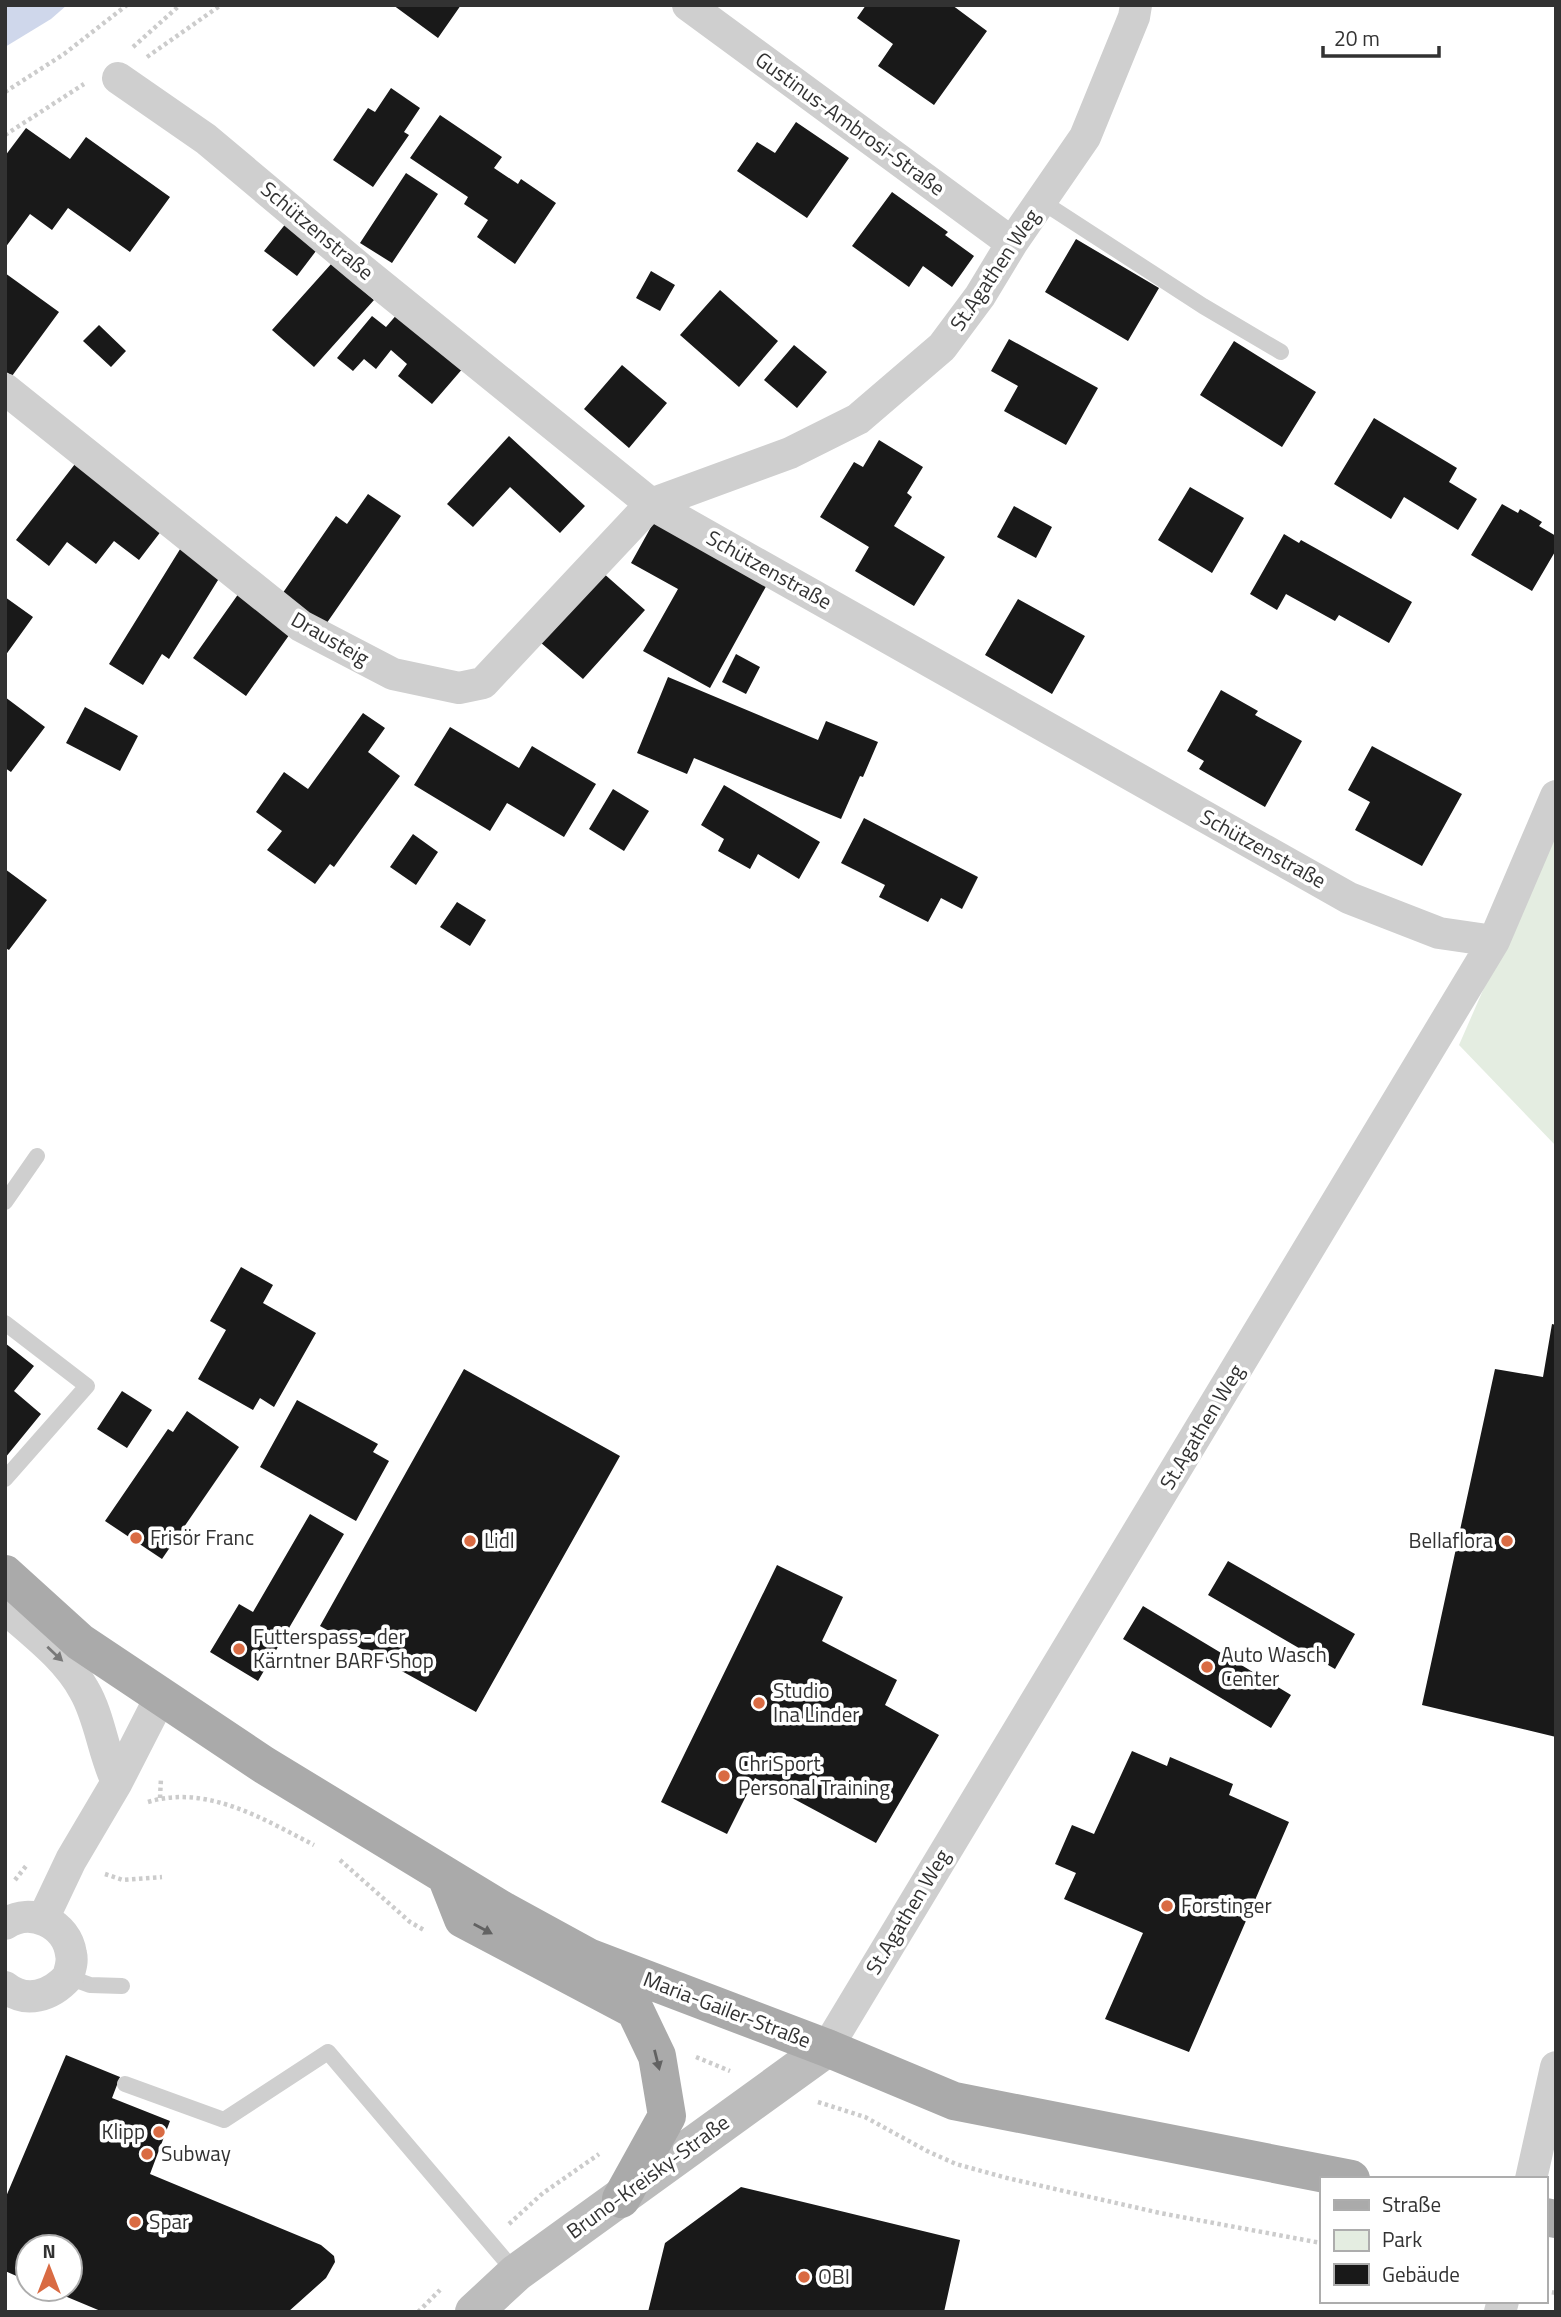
<svg xmlns="http://www.w3.org/2000/svg" width="1561" height="2317" font-family="'Titillium Web',sans-serif">
<rect width="100%" height="100%" fill="#fff"/>
<!-- green -->
<path fill="#e4ede1" d="M1556,823V1146L1459,1045Z"/>
<!-- water -->
<path fill="#cfd7eb" d="M5,5H67L51,19L5,47Z"/>
<!-- building -->
<path fill="#191919" d="M393,5H461L438,38Z
M866,5H952L987,31L934,105L878,66L893,44L857,18Z
M391,88L420,108L404,132L409,135L373,187L333,160L368,108L375,112Z
M440,115L502,157L494,168L518,184L521,179L556,203L515,264L477,237L488,220L464,204L468,197L410,158Z
M796,122L849,158L807,218L737,171L757,142L775,153Z
M26,128L70,159L86,137L170,197L130,252L68,208L52,230L30,214L5,248V156Z
M406,173L438,194L392,263L360,243Z
M892,192L948,232L945,235L974,256L952,287L923,266L909,287L852,246Z
M287,222L319,247L297,276L264,251Z
M1076,239L1159,288L1128,341L1045,292Z
M332,263L374,300L314,367L272,330Z
M651,271L675,285L660,311L636,298Z
M5,273L59,312L12,376L5,371Z
M720,290L778,341L739,387L680,335Z
M399,312L464,367L432,404L398,376L407,364L391,350L376,369L364,359L353,371L337,358L372,316L386,327Z
M99,325L126,351L111,367L83,341Z
M1009,339L1098,388L1066,445L1004,411L1018,386L991,371Z
M1234,341L1316,392L1282,447L1200,395Z
M794,345L827,372L797,408L764,380Z
M622,365L667,403L629,448L584,409Z
M1374,418L1457,468L1449,482L1477,499L1458,530L1404,497L1391,519L1334,484Z
M509,436L585,506L560,533L510,487L473,527L447,504Z
M879,440L923,467L907,493L912,497L894,526L945,557L914,606L855,571L869,547L820,517L854,462L863,467Z
M75,464L162,530L139,560L114,541L96,564L67,542L49,566L16,540Z
M1190,487L1244,518L1212,573L1158,540Z
M368,494L401,516L324,627L280,597L336,516L347,524Z
M1502,504L1518,513L1520,509L1542,522L1539,526L1556,536V550L1532,591L1471,555Z
M1014,506L1052,527L1036,558L997,537Z
M656,518L769,581L710,688L643,651L678,589L631,563Z
M1284,534L1299,543L1301,540L1412,602L1389,643L1339,615L1335,621L1286,594L1277,610L1250,594Z
M182,546L223,572L169,659L162,654L143,685L109,664Z
M602,572L645,610L583,679L540,642Z
M239,593L292,631L246,696L193,658Z
M5,597L33,617L5,656Z
M1018,599L1085,636L1052,694L985,655Z
M736,654L760,667L746,694L722,682Z
M668,677L818,740L826,721L878,742L863,777L860,776L841,819L694,758L687,774L637,753Z
M1221,690L1258,711L1255,715L1302,741L1265,807L1199,769L1204,761L1187,751Z
M5,697L45,727L11,772L5,768Z
M85,707L138,736L120,771L66,743Z
M363,713L385,728L368,752L400,776L334,867L330,864L315,884L267,850L282,831L256,812L284,772L308,789Z
M450,727L519,768L532,746L596,784L564,837L507,803L490,831L414,785Z
M1372,746L1462,794L1422,866L1355,830L1370,802L1348,790Z
M724,785L820,842L799,879L758,854L750,869L718,851L724,839L701,825Z
M613,789L649,811L624,851L589,829Z
M864,818L978,877L962,909L941,898L928,922L879,897L885,885L841,863Z
M413,834L438,852L416,885L390,867Z
M5,869L47,900L9,950L5,948Z
M457,902L486,920L470,946L440,927Z
M241,1267L273,1285L263,1303L316,1333L274,1407L260,1398L253,1410L198,1379L226,1330L210,1321Z
M1552,1324L1556,1325V1737L1422,1705L1495,1369L1543,1377Z
M5,1343L34,1366L14,1391L41,1414L5,1458Z
M464,1369L620,1456L476,1712L320,1626Z
M122,1391L152,1410L127,1448L97,1429Z
M297,1400L378,1444L373,1452L389,1461L356,1521L260,1467Z
M187,1411L239,1447L162,1559L105,1521L168,1429L173,1432Z
M310,1514L344,1534L258,1681L210,1652L239,1604L253,1612Z
M1228,1561L1355,1634L1335,1669L1208,1595Z
M777,1565L843,1597L822,1641L897,1680L885,1705L939,1735L876,1843L755,1778L727,1834L661,1802Z
M1143,1606L1291,1695L1271,1728L1123,1639Z
M1132,1751L1167,1766L1170,1757L1233,1784L1229,1795L1289,1822L1189,2052L1105,2019L1143,1933L1064,1899L1076,1873L1055,1864L1072,1825L1094,1834Z
M66,2055L120,2077L112,2098L170,2121L150,2174L321,2245L334,2256L335,2262L326,2278L288,2312H103L48,2289H70V2247H28V2281L5,2271V2199Z
M741,2187L960,2240L944,2312H648L665,2243Z"/>
<g fill="none" stroke-linecap="round" stroke-linejoin="round">
<!-- path -->
<path stroke="#ccc" stroke-width="4.5" stroke-dasharray="3.5 3.5" stroke-linecap="butt" d="M133,47L180,5
M147,57L221,5
M5,92L64,54L127,5
M5,135L84,84
M160,1798L161,1778
M148,1802C207,1784 263,1819 314,1845
M340,1860L410,1922L424,1930
M105,1874L123,1880L162,1877
M15,1880L26,1866
M696,2057L730,2071
M818,2102L865,2117L927,2151L956,2164L1007,2178L1160,2213L1321,2243
M509,2224L543,2193L599,2154
M1545,2291L1556,2293
M418,2312L440,2290"/>
<!-- lane -->
<path stroke="#cfcfcf" stroke-width="16" d="M1041,201L1203,306L1281,352
M5,1202L37,1156
M5,1323L87,1386L5,1479
M68,1977L90,1985L122,1986
M125,2084L224,2120L328,2052L516,2273"/>
<!-- street -->
<path stroke="#cfcfcf" stroke-width="32" d="M688,5L1012,243
M118,78L206,139L361,269L651,504L1349,898L1439,933L1494,941
M5,389L301,626L393,674L459,688L483,683L651,504L790,453L858,419L942,347L980,296L1012,243L1085,137L1134,17L1136,5
M5,1608C33,1633 66,1657 84,1690C100,1717 103,1753 117,1782
M43,1919L71,1860L117,1782L161,1696
M5,1924C31,1906 67,1924 71,1954C73,1962 70,1969 68,1977C51,1996 26,2004 5,1987
M827,2048L1494,941L1556,796
M1531,2179L1556,2067
M1500,2312L1503,2301"/>
<!-- secondary -->
<path stroke="#bcbcbc" stroke-width="38" d="M474,2312L516,2273L827,2048"/>
<!-- primary -->
<path stroke="#aaa" stroke-width="38" d="M5,1574L80,1642L264,1765L504,1911L588,1957L827,2048L954,2101L1351,2179
M446,1876L463,1919L635,2010L657,2056L667,2116L621,2199
M1545,2217L1556,2219"/>
</g>
<!-- one-way arrows -->
<defs><path id="oneway-solid" d="M-6-.8H1V-3.2L6.5 0L1 3.2V.8H-6Z" transform="scale(1.75)"/></defs>
<use fill="#797979" href="#oneway-solid" transform="translate(55 1654) rotate(43)"/>
<g fill="#626262">
<use href="#oneway-solid" transform="translate(483 1929) rotate(28)"/>
<use href="#oneway-solid" transform="translate(657 2060) rotate(76)"/>
</g>
<!-- markers -->
<g fill="#d96b43" stroke="#fff" stroke-width="2.5">
<circle cx="136" cy="1538" r="7"/>
<circle cx="470" cy="1541" r="7"/>
<circle cx="1507" cy="1541" r="7"/>
<circle cx="239" cy="1649" r="7"/>
<circle cx="1207" cy="1667" r="7"/>
<circle cx="759" cy="1703" r="7"/>
<circle cx="724" cy="1776" r="7"/>
<circle cx="1167" cy="1906" r="7"/>
<circle cx="159" cy="2132" r="7"/>
<circle cx="147" cy="2154" r="7"/>
<circle cx="135" cy="2222" r="7"/>
<circle cx="804" cy="2277" r="7"/>
</g>
<g text-anchor="middle" stroke-width="7" stroke-linejoin="round" paint-order="stroke">
<!-- street labels -->
<g font-size="21" fill="#323232" stroke="#fff">
<text transform="translate(850 124) rotate(36)" y="7">Gustinus-Ambrosi-Straße</text>
<text transform="translate(317 231) rotate(40)" y="7">Schützenstraße</text>
<text transform="translate(995 270) rotate(-56)" y="7">St.Agathen Weg</text>
<text transform="translate(769 570) rotate(29)" y="7">Schützenstraße</text>
<text transform="translate(330 639) rotate(30)" y="7">Drausteig</text>
<text transform="translate(1263 849) rotate(29)" y="7">Schützenstraße</text>
<text transform="translate(1202 1427) rotate(-59)" y="7">St.Agathen Weg</text>
<text transform="translate(908 1912) rotate(-59)" y="7">St.Agathen Weg</text>
<text transform="translate(727 2010) rotate(21)" y="7">Maria-Gailer-Straße</text>
<text transform="translate(648 2177) rotate(-36)" y="7">Bruno-Kreisky-Straße</text>
</g>
<!-- poi labels -->
<g font-size="21" fill="#323232" stroke="#fff" text-anchor="start">
<text x="150" y="1545">Frisör Franc</text>
<text x="484" y="1548">Lidl</text>
<text x="1493" y="1548" text-anchor="end">Bellaflora</text>
<text x="253" y="1644">Futterspass - der<tspan x="253" dy="24">Kärntner BARF Shop</tspan></text>
<text x="1221" y="1662">Auto Wasch<tspan x="1221" dy="24">Center</tspan></text>
<text x="773" y="1698">Studio<tspan x="773" dy="24">Ina Linder</tspan></text>
<text x="738" y="1771">ChriSport<tspan x="738" dy="24">Personal Training</tspan></text>
<text x="1181" y="1913">Forstinger</text>
<text x="145" y="2139" text-anchor="end">Klipp</text>
<text x="161" y="2161">Subway</text>
<text x="149" y="2229">Spar</text>
<text x="818" y="2284">OBI</text>
</g>
</g>
<!-- border -->
<rect width="1561" height="2317" fill="none" stroke="#323232" stroke-width="14"/>
<!-- legend -->
<rect x="1320" y="2177" width="228" height="126" fill="#ffffff" stroke="#adadad" stroke-width="2"/>
<rect x="1334" y="2200" width="35" height="10" fill="#aaaaaa" stroke="#adadad" stroke-width="2"/>
<text x="1382" y="2212" font-size="21" fill="#323232">Straße</text>
<rect x="1334" y="2230" width="35" height="21" fill="#e4ede1" stroke="#adadad" stroke-width="2"/>
<text x="1382" y="2247" font-size="21" fill="#323232">Park</text>
<rect x="1334" y="2264" width="35" height="21" fill="#191919" stroke="#adadad" stroke-width="2"/>
<text x="1382" y="2282" font-size="21" fill="#323232">Gebäude</text>
<!-- north arrow -->
<g transform="translate(49 2268)"><circle r="33" fill="#ffffff" stroke="#adadad" stroke-width="2"/>
<path d="M0-5L12 26L0 18L-12 26Z" fill="#d96b43"/>
<text y="-10" font-size="19" font-weight="bold" text-anchor="middle" fill="#323232">N</text>
</g>
<!-- scale -->
<path d="M1323 46v10h116v-10" fill="none" stroke="#323232" stroke-width="3.5"/>
<text x="1334" y="46" font-size="21" fill="#323232" stroke="#ffffff" stroke-width="5" paint-order="stroke">20 m</text>
</svg>
